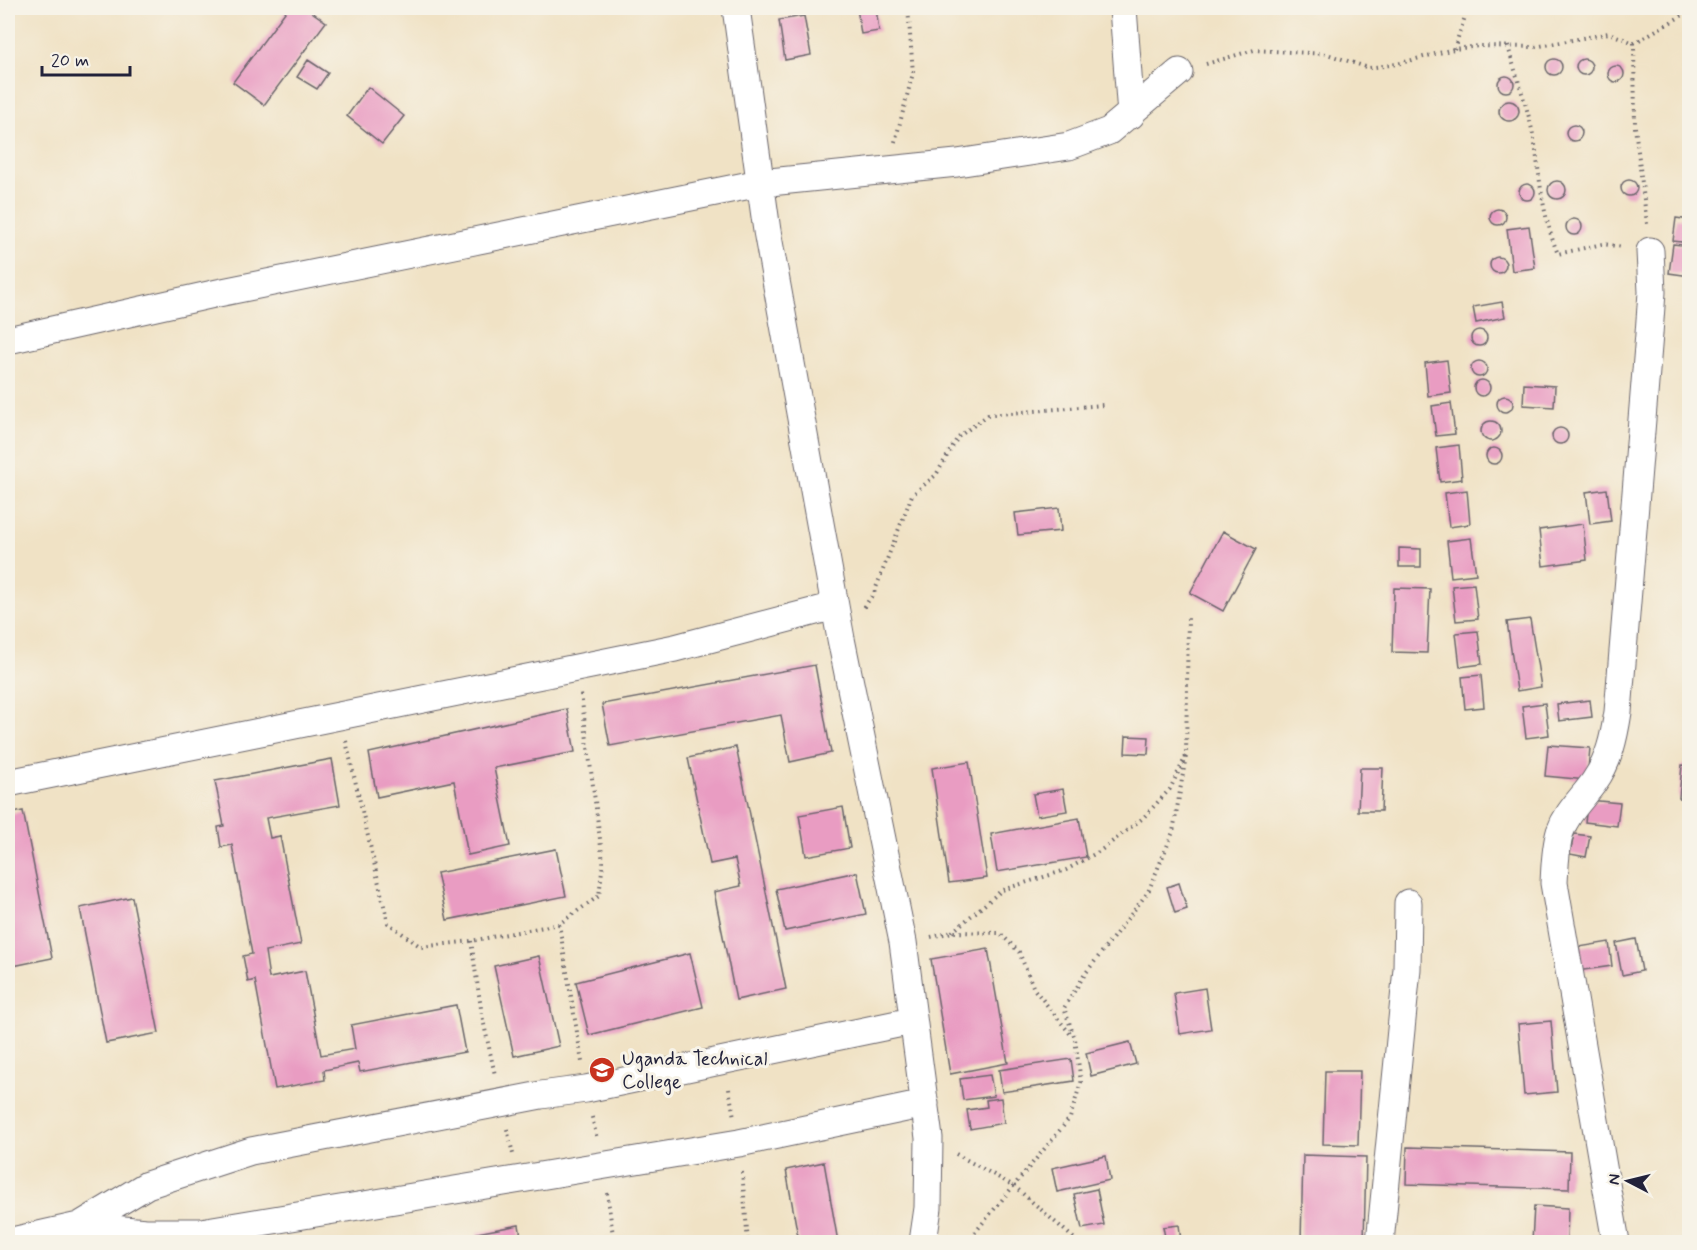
<svg xmlns="http://www.w3.org/2000/svg" width="1697" height="1250" font-family="Mynerve,sans-serif">
<rect width="100%" height="100%" fill="#f7f3e8"/>
<filter id="ink" filterUnits="userSpaceOnUse"><feTurbulence type="fractalNoise" baseFrequency=".0167" numOctaves="2"/><feDisplacementMap in="SourceGraphic" scale="12" xChannelSelector="R" yChannelSelector="G"/><feConvolveMatrix kernelMatrix="1 2 1 2 8 2 1 2 1" color-interpolation-filters="sRGB"/></filter>
<filter id="wash" filterUnits="userSpaceOnUse"><feTurbulence type="fractalNoise" baseFrequency=".008" numOctaves="4" result="noise"/><feDisplacementMap in="SourceGraphic" scale="24" xChannelSelector="R" yChannelSelector="G"/><feGaussianBlur stdDeviation="1.35" result="paint"/><feColorMatrix in="noise" values="0 0 0 0 0 0 0 0 0 0 0 0 0 0 0 0 0 1.4 0 .05"/><feComposite in="paint" operator="in"/></filter>
<g filter="url(#wash)">
<rect width="100%" height="100%" fill="#f0e2c5"/>
<g id="blocks">
<!-- building -->
<path fill="#e99cc2" d="M288,8H306L326,22L264,105L233,82Z
M857,8H876L879,31L861,34Z
M804,16L811,55L785,60L779,20Z
M1576 67a8 8 0 1 1 16 0a8 8 0 1 1-16 0Z
M1546 67a8 8 0 1 1 16 0a8 8 0 1 1-16 0Z
M308,60L328,73L317,89L297,77Z
M1608 74a8 8 0 1 1 16 0a8 8 0 1 1-16 0Z
M1498 84a8 8 0 1 1 16 0a8 8 0 1 1-16 0Z
M368,87L404,116L382,144L347,116Z
M1499 111a10 10 0 1 1 20 0a10 10 0 1 1-20 0Z
M1566 133a8 8 0 1 1 16 0a8 8 0 1 1-16 0Z
M1621 188a8 8 0 1 1 16 0a8 8 0 1 1-16 0Z
M1548 190a9 9 0 1 1 18 0a9 9 0 1 1-18 0Z
M1519 192a8 8 0 1 1 16 0a8 8 0 1 1-16 0Z
M1490 217a8 8 0 1 1 16 0a8 8 0 1 1-16 0Z
M1676,218L1690,220V243L1673,241Z
M1566 227a8 8 0 1 1 16 0a8 8 0 1 1-16 0Z
M1529,226L1535,268L1512,271L1507,229Z
M1673,244L1690,246V276L1669,273Z
M1490 265a8 8 0 1 1 16 0a8 8 0 1 1-16 0Z
M1502,302L1505,317L1476,323L1473,307Z
M1471 338a8 8 0 1 1 16 0a8 8 0 1 1-16 0Z
M1447,360L1451,393L1428,396L1425,363Z
M1471 369a8 8 0 1 1 16 0a8 8 0 1 1-16 0Z
M1474 388a8 8 0 1 1 16 0a8 8 0 1 1-16 0Z
M1524,384L1555,386L1554,407L1523,405Z
M1497 404a8 8 0 1 1 16 0a8 8 0 1 1-16 0Z
M1451,403L1455,434L1436,436L1432,406Z
M1481 431a10 10 0 1 1 20 0a10 10 0 1 1-20 0Z
M1552 436a8 8 0 1 1 16 0a8 8 0 1 1-16 0Z
M1459,445L1462,479L1440,482L1436,448Z
M1486 456a8 8 0 1 1 16 0a8 8 0 1 1-16 0Z
M1607,489L1611,521L1590,524L1586,492Z
M1467,490L1470,524L1449,527L1445,493Z
M1059,508L1061,531L1018,535L1015,513Z
M1583,524L1587,560L1543,566L1539,530Z
M1223,531L1256,549L1223,611L1190,593Z
M1471,538L1476,574L1451,577L1447,541Z
M1399,548L1421,549V567H1399Z
M1474,584L1478,619L1456,621L1452,586Z
M1394,588L1430,589L1427,653L1392,652Z
M1530,619L1541,687L1517,691L1507,622Z
M1478,631L1482,664L1460,667L1456,633Z
M815,665L831,753L790,762L781,715L610,746L602,704Z
M1481,675L1484,707L1465,709L1462,677Z
M1590,700L1592,717L1559,721L1557,704Z
M1545,703L1549,735L1526,738L1522,706Z
M567,709L575,752L494,768L510,846L468,855L454,781L377,797L369,753Z
M1126,736L1149,737L1148,754L1125,753Z
M1548,745L1590,748L1587,780L1545,776Z
M736,747L786,989L736,1000L714,892L741,886L735,859L710,864L688,758Z
M332,759L340,805L266,818L270,838L280,836L301,944L265,951L269,978L305,971L321,1055L355,1049L351,1025L456,1005L465,1052L360,1072L358,1063L324,1070L325,1080L275,1089L255,980L248,982L243,956L252,954L232,845L221,847L218,827L224,826L215,781Z
M969,762L987,878L949,883L932,768Z
M1682,765L1690,766V799L1679,798Z
M1360,768H1383L1381,811H1358Z
M1063,789L1067,811L1037,816L1033,794Z
M1588,800L1620,803L1617,826L1585,822Z
M843,807L850,848L806,856L799,815Z
M23,811L52,958L8,967V814Z
M1079,818L1086,857L997,872L991,834Z
M1574,834L1590,836L1586,857L1570,854Z
M556,849L566,896L447,920L437,873Z
M857,872L866,914L785,931L776,889Z
M1179,883L1187,909L1175,913L1167,887Z
M132,897L159,1033L106,1043L80,908Z
M1636,939L1642,971L1622,975L1616,943Z
M1609,942L1612,966L1577,971L1573,948Z
M988,949L1008,1063L950,1074L931,959Z
M690,953L703,1007L589,1035L576,982Z
M539,956L559,1046L514,1056L494,966Z
M1205,988L1211,1029L1180,1034L1174,993Z
M1551,1021L1557,1092L1524,1095L1518,1024Z
M1130,1042L1136,1064L1091,1076L1086,1053Z
M1071,1059L1074,1081L1002,1092L999,1070Z
M1325,1071H1360L1358,1145L1323,1144Z
M990,1075L994,1096L963,1100L960,1079Z
M1001,1098L1004,1123L970,1129L967,1110L987,1107L986,1100Z
M1407,1147L1570,1152L1569,1189L1406,1184Z
M1303,1155L1366,1157L1364,1242H1301Z
M1106,1156L1110,1180L1057,1192L1052,1168Z
M824,1162L838,1242H799L786,1170Z
M1097,1189L1104,1225L1082,1229L1074,1194Z
M1534,1206L1568,1208L1567,1242H1532Z
M519,1225L522,1242H479L477,1233Z
M1179,1225L1181,1240L1166,1242L1163,1227Z"/>
</g>
</g>
<g filter="url(#ink)">
<use href="#blocks" fill-opacity="0" stroke="#6a656b" stroke-width="1.5"/>
<g fill="none" stroke-linecap="round" stroke-linejoin="round">
<!-- street casing -->
<g stroke="#6a656b" stroke-width="29">
<path id="street" d="M736,8L767,231L841,639L903,942L929,1138L928,1208L923,1242
M1123,8L1131,115
M8,340L218,293L760,183L957,163L1069,146L1109,131L1179,72
M8,783L675,648L835,606
M79,1226L146,1232H201L739,1143L925,1104
M8,1242L79,1226L147,1185L251,1151L541,1095L586,1089L912,1021
M1380,1242L1407,969L1408,903
M1616,1242L1554,883C1555,866 1555,849 1560,832C1567,812 1582,799 1594,782C1609,761 1614,738 1618,712L1649,334L1652,292L1650,251"/>
</g>
<!-- path -->
<path stroke="#6a656b" stroke-width="4" stroke-dasharray="1.5 4.5" stroke-linecap="butt" d="M1634,43L1635,127L1647,224
M1634,43L1690,11
M1508,46C1518,83 1533,121 1537,159C1541,192 1545,223 1558,254L1602,244L1624,247
M1454,49L1468,8
M1206,64L1254,50L1327,54L1369,68L1397,64L1454,49L1479,46L1535,47L1609,33L1634,43
M895,142L913,73L908,8
M864,607L874,593L912,495L936,475L958,437L988,415L1103,405
M346,741L388,923L421,947L471,941L559,924L599,896L603,862L581,694
M559,924L582,1062
M952,932L1002,890L1066,870L1100,851L1143,818L1170,789L1186,756L1188,617
M931,937L952,932L1000,933L1019,952L1034,989L1072,1036
M471,941L482,1015L495,1075
M729,1089L734,1117
M592,1117L597,1139
M507,1129L513,1154
M956,1154L1014,1186L1078,1242
M742,1172L748,1242
M607,1193L614,1242
M967,1242L1070,1118L1081,1082L1075,1039L1064,1008L1085,974L1148,892L1173,832L1186,756"/>
<!-- street -->
<use href="#street" stroke="#fff" stroke-width="27"/>
</g>
</g>
<!-- icons -->
<defs>
<g id="university-disc" transform="scale(1.35)"><circle r="9.5" fill="#c8321e" stroke="#f7f3e8"/><path d="M0-5L7-2L0 1L-7-2ZM-4 1L0 2.5L4 1V4Q0 6-4 4Z" fill="#fff"/></g>
</defs>
<g fill-rule="evenodd">
<use href="#university-disc" x="602" y="1070"/>
</g>
<g text-anchor="middle" stroke-width="6" stroke-linejoin="round" paint-order="stroke">
<!-- poi labels -->
<g font-size="20" fill="#22223b" stroke="#f7f3e8" text-anchor="start">
<text x="622" y="1065">Uganda Technical<tspan x="622" dy="23">College</tspan></text>
</g>
</g>
<!-- margin -->
<rect width="1697" height="1250" fill="none" stroke="#f7f3e8" stroke-width="30"/>
<!-- north arrow -->
<g transform="translate(1628 1181) rotate(277)" stroke="#f7f3e8" stroke-width="4.5" paint-order="stroke">
<path d="M0-4.5L10 22L0 15L-10 22Z" fill="#22223b"/>
<text y="-9" font-size="16" font-weight="bold" text-anchor="middle" fill="#22223b">N</text>
</g>
<!-- scale -->
<path d="M42 66v9h88v-9" fill="none" stroke="#22223b" stroke-width="3"/>
<text x="51" y="66" font-size="18" fill="#22223b" stroke="#f7f3e8" stroke-width="4.5" paint-order="stroke">20 m</text>
</svg>
